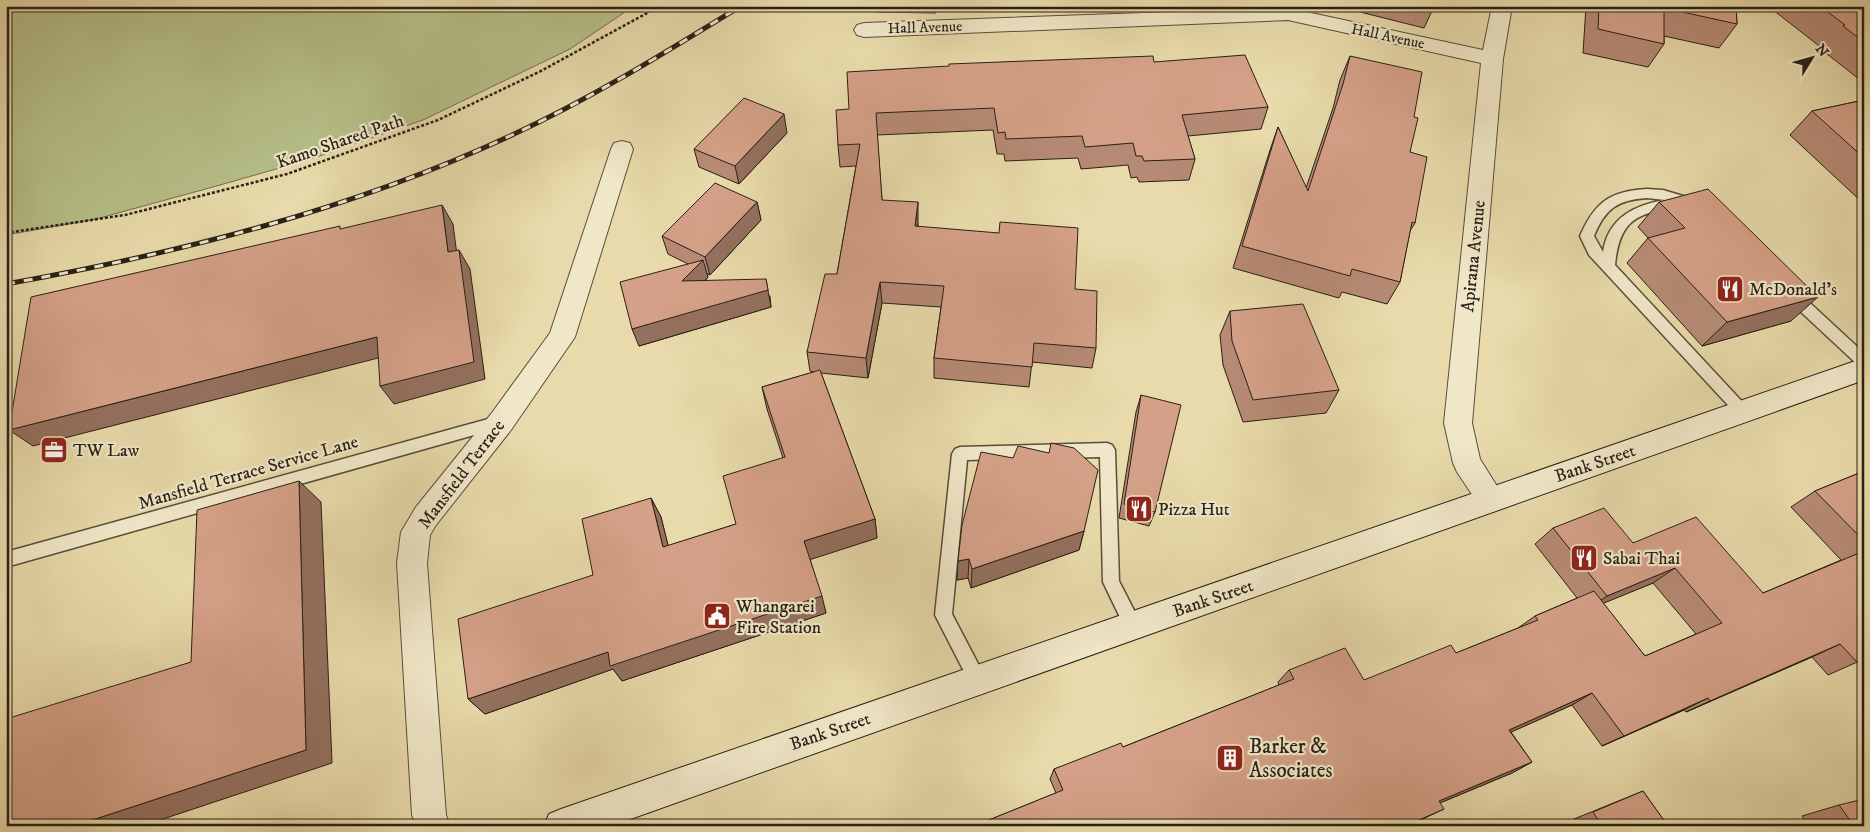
<svg xmlns="http://www.w3.org/2000/svg" width="1870" height="832" font-family="'IM FELL DW Pica',serif">
<rect width="100%" height="100%" fill="#e8daaa"/>
<filter id="stains"><feTurbulence type="fractalNoise" baseFrequency=".004" numOctaves="4"/><feColorMatrix values="0 0 0 0 .2 0 0 0 0 .09 0 0 0 0 .02 0 0 0 .5 -.17"/></filter>
<radialGradient id="worn" r=".72"><stop offset=".6" stop-color="#630" stop-opacity="0"/><stop offset="1" stop-color="#630" stop-opacity=".3"/></radialGradient>
<!-- green -->
<path fill="#b6bf88" stroke="#6f7050" d="M6,6H634L570,49L423,120L308,160L213,187L96,219L6,235Z"/>
<g fill="none" stroke-linecap="round" stroke-linejoin="round">
<!-- service casing -->
<g stroke="#584e3c" stroke-width="3">
<path id="service" d="M1647,189L1663,190L1700,201L1701,204L1700,207L1695,209L1680,204L1679,207L1674,209C1634,212 1619,224 1615,265L1748,408L1750,412L1748,416L1743,418L1738,416L1589,255L1580,236C1595,202 1610,191 1647,189ZM1647,198L1665,200C1634,205 1608,218 1603,252L1594,236C1605,209 1617,200 1647,198Z
M1792,290L1797,291L1864,353V368L1859,366L1787,299L1785,295L1787,291Z
M499,416L504,418L507,422L504,426L499,428L6,567V552Z
M1107,443L1112,445L1115,450L1119,581L1142,626L1139,632L1133,634L1127,632L1103,582L1100,457L967,460L952,614L986,679L983,685L977,688L971,685L935,615L952,454L955,449L960,447Z"/>
</g>
<!-- minor casing -->
<g stroke="#584e3c" stroke-width="2">
<path id="minor" d="M1492,6H1512L1503,59L1472,423L1480,459L1505,499L1501,508L1491,512L1481,508L1457,472L1453,463L1444,423L1481,63L1288,20L864,37L857,35L854,30L857,25L864,23L1288,8L1483,50Z
M622,141L630,143L633,149L575,337L511,430L436,525L430,535L427,563L446,815L450,826H416L412,815L397,563L401,532L416,507L491,414L550,333L611,149L614,143Z"/>
</g>
<!-- secondary casing -->
<g stroke="#282017" stroke-width="2">
<path id="secondary" d="M1864,358V380L611,826H544L549,814L561,809Z"/>
</g>
<!-- path -->
<path stroke="#282017" stroke-width="2.5" stroke-dasharray="3 2" stroke-linecap="butt" d="M6,233L125,215L287,174L438,120L539,72L660,6"/>
<!-- service -->
<use href="#service" fill="#f0e7c8" fill-rule="evenodd"/>
<!-- minor -->
<use href="#minor" fill="#f0e7c8" fill-rule="evenodd"/>
<!-- secondary -->
<use href="#secondary" fill="#f0e7c8" fill-rule="evenodd"/>
<!-- rail casing -->
<g stroke="#282017" stroke-width="5">
<path id="rail" d="M6,284C180,253 351,210 512,135C592,98 666,52 741,6"/>
</g>
<!-- rail -->
<use href="#rail" stroke="#f0e7c8" stroke-width="3" stroke-dasharray="9" stroke-linecap="butt"/>
</g>
<!-- wall -->
<path fill="#b68a74" stroke="#282017" fill-rule="evenodd" d="M876,6H976V7L936,8V13L876,12Z
M1342,6H1433L1432,11L1424,28L1348,9V8Z
M1586,6H1736L1737,24L1719,48L1664,36V44L1648,67L1583,53Z
M1768,6H1864V83L1822,50L1823,49Z
M1350,56L1414,117L1410,152L1415,223L1410,231L1400,282L1387,304L1342,292L1339,298L1233,268L1270,150L1278,127L1306,188L1333,108L1340,80Z
M1154,62L1268,107L1261,129L1188,136L1195,159L1189,180L1139,182L1137,177L1131,178L1128,165L1081,169L1078,158L1005,161L1004,154H997L993,130L877,135L882,200L918,223V227L1075,289L1096,348L1092,368L1032,362L1029,387L934,378V358L941,307L882,303L868,378L821,373L875,519L877,538L810,559L826,613L622,681L613,669L485,714L468,699L593,575L651,498L661,517L668,546L736,524L783,458L767,409L762,387L814,372L810,371L807,352L837,274L856,166L840,167L838,145L849,109Z
M1864,100V204L1790,135L1812,111Z
M787,133L739,184L699,167L694,149Z
M757,202L761,220L710,275L706,273L708,277L705,281L770,296L771,307L639,346L688,264L668,254L662,236Z
M1659,202L1791,321L1702,346L1627,263L1648,238L1638,227Z
M1230,311L1339,390L1326,413L1243,422L1223,365L1220,335Z
M1141,395L1155,512L1149,526L1119,518L1136,412Z
M1864,471V659L1828,675L1812,657L1686,712L1684,710L1602,746L1572,705L1511,732L1532,762L1512,773L1440,803L1427,817L1408,826H974L1056,793L1050,779L1054,769L1123,747L1279,685L1278,682L1289,670L1364,680L1456,653L1518,628L1535,616L1577,598L1535,544L1553,528L1633,543L1763,593L1841,560L1791,507L1815,491ZM1653,583L1696,634L1645,656L1603,603Z
M1084,531L1079,550L971,588L968,578L957,580L958,561Z
M1643,791L1668,826H1578L1574,819Z
M1839,805L1864,826H1808L1802,816Z"/>
<!-- shaded-wall -->
<path fill="#94705e" stroke="#282017" d="M784,114L787,133L739,184L735,166Z
M757,202L761,220L710,275L705,257Z
M918,202V223L915,247V226Z
M442,205L453,224L459,271L448,252Z
M459,250L470,269L485,379L394,404L380,386Z
M703,260L708,277L688,299L682,281Z
M766,279L771,307L639,346L632,329Z
M880,282L882,303L868,378L866,358Z
M1818,297L1791,321L1702,346L1727,322Z
M377,337L390,355L33,446L9,430Z
M299,481L321,502L332,763L142,826H74L306,750Z
M651,498L661,517L673,565L663,547Z
M875,519L877,538L809,560L804,541Z
M1084,531L1079,550L971,588L972,569Z
M969,559L968,578L957,580L958,561Z
M1675,568L1653,583L1587,610L1607,596Z
M822,596L826,613L622,681L613,669L485,714L468,699L608,652Z
M1840,644L1812,657L1686,712L1710,701Z
M1592,693L1572,705L1491,741L1509,730Z
M1708,698L1684,710L1602,746L1624,736Z
M1532,762L1512,773L1423,810L1439,801Z
M1444,809L1408,826H1405Z"/>
<!-- building -->
<path fill="#d4a087" stroke="#282017" d="M1412,6H1433L1432,11Z
M1599,6H1736L1737,24L1664,8V44L1598,29Z
M1820,6H1864V42L1843,26L1845,25Z
M1245,55L1268,107L1182,115L1195,159L1144,161L1142,156H1136L1133,143L1085,147L1082,136L1006,139L1005,132L998,133L994,108L876,113L882,200L918,202L915,226L999,233L1000,222L1078,228L1075,289L1097,291L1096,348L1034,343L1032,367L934,358L944,286L880,282L866,358L807,352L825,274H837L860,144L838,145L836,110L849,109L847,72L949,66V64L1153,56L1154,62Z
M1350,56L1422,72L1414,117L1418,118L1410,152L1427,157L1415,223L1412,222L1400,282L1352,269L1350,276L1242,246L1278,127L1308,191L1343,84Z
M744,98L784,114L735,166L694,149Z
M1864,100V158L1812,111Z
M715,183L757,202L705,257L662,236Z
M1708,189L1818,297L1727,322L1648,238L1685,228L1659,202Z
M442,205L448,252L459,250L474,362L380,386L377,337L9,430L31,297L340,226V229Z
M703,260L682,281L766,279L768,290L632,329L620,282Z
M1303,304L1339,390L1253,400L1232,341L1230,311Z
M820,370L875,519L804,541L822,596L610,666L608,652L468,699L458,619L593,575L582,519L651,498L663,547L736,524L723,476L785,457L762,387Z
M1141,395L1181,405L1155,512L1124,504Z
M1051,443L1074,448L1098,470L1084,531L972,569L969,559L958,561L962,525L981,452L1013,458L1018,446L1049,453Z
M1864,471V541L1815,491Z
M299,481L306,750L74,826H6V719L191,662L197,510Z
M1604,508L1633,543L1696,517L1763,593L1864,551V659L1857,662L1840,644L1710,701L1708,698L1624,736L1592,693L1509,730L1532,762L1439,801L1444,809L1405,826H974L1063,790L1054,769L1121,743L1123,747L1294,679L1289,670L1345,648L1364,680L1451,645L1456,653L1538,620L1535,616L1594,591L1645,656L1722,623L1675,568L1607,596L1553,528Z
M1643,791L1668,826H1602L1593,812Z
M1864,799V826H1854L1839,805Z"/>
<!-- icons -->
<defs>
<g id="restaurant-square" transform="scale(1.4375)"><rect x="-9" y="-9" width="18" height="18" rx="4" fill="#8f2418" stroke="#f0e7c8"/><path d="M-5-6h1v4h1v-4h1v4h1v-4h1v5L-1.5 .5V6h-2V.5L-5-1ZM5-6V6H3V1.5H1.5Q1.5-4 5-6Z" fill="#fff"/></g>
<g id="office-square" transform="scale(1.4375)"><rect x="-9" y="-9" width="18" height="18" rx="4" fill="#8f2418" stroke="#f0e7c8"/><path d="M-6-3h4V-5.5h4V-3h4V5H-6ZM-1-4.5V-3h2v-1.5ZM-6 0V1H6V0Z" fill="#fff"/></g>
<g id="civic-square" transform="scale(1.4375)"><rect x="-9" y="-9" width="18" height="18" rx="4" fill="#8f2418" stroke="#f0e7c8"/><path d="M-.6-6.5H3V-4.5H.6V-3L4-1V1h2V6H-6V1h2V-1L-.6-3ZM-1.2 2.5V6h2.4V2.5Z" fill="#fff"/></g>
<g id="building-square" transform="scale(1.4375)"><rect x="-9" y="-9" width="18" height="18" rx="4" fill="#8f2418" stroke="#f0e7c8"/><path d="M-4-6H4V6H1V3H-1V6H-4ZM-2.5-4.3h1.7v1.8h-1.7ZM.8-4.3h1.7v1.8H.8ZM-2.5-1h1.7V.8h-1.7ZM.8-1h1.7V.8H.8Z" fill="#fff"/></g>
</defs>
<g fill-rule="evenodd">
<use href="#restaurant-square" x="1730" y="289"/>
<use href="#office-square" x="54" y="450"/>
<use href="#restaurant-square" x="1139" y="509"/>
<use href="#restaurant-square" x="1584" y="558"/>
<use href="#civic-square" x="717" y="616"/>
<use href="#building-square" x="1230" y="758"/>
</g>
<g text-anchor="middle" stroke-width="4.5" stroke-linejoin="round" paint-order="stroke">
<!-- far-street labels -->
<g font-size="15" fill="#282017" stroke="#f0e7c8">
<text transform="translate(925 27) rotate(-2)" y="5">Hall Avenue</text>
<text transform="translate(1388 36) rotate(12)" y="5">Hall Avenue</text>
</g>
<!-- street labels -->
<g font-size="18" fill="#282017" stroke="#f0e7c8">
<text transform="translate(340 141) rotate(-19)" y="6">Kamo Shared Path</text>
<text transform="translate(1473 256) rotate(-84)" y="6">Apirana Avenue</text>
<text transform="translate(1595 463) rotate(-19)" y="6">Bank Street</text>
<text transform="translate(248 472) rotate(-16)" y="6">Mansfield Terrace Service Lane</text>
<text transform="translate(461 474) rotate(-53)" y="6">Mansfield Terrace</text>
<text transform="translate(1213 598) rotate(-19)" y="6">Bank Street</text>
<text transform="translate(830 731) rotate(-19)" y="6">Bank Street</text>
</g>
<!-- poi labels -->
<g font-size="18" fill="#282017" stroke="#f0e7c8" text-anchor="start">
<text x="1749" y="295">McDonald's</text>
<text x="73" y="456">TW Law</text>
<text x="1158" y="515">Pizza Hut</text>
<text x="1603" y="564">Sabai Thai</text>
<text x="736" y="612">Whangarei<tspan x="736" dy="21">Fire Station</tspan></text>
</g>
<!-- near-poi labels -->
<g font-size="21" fill="#282017" stroke="#f0e7c8" text-anchor="start">
<text x="1249" y="753">Barker &amp;<tspan x="1249" dy="24">Associates</tspan></text>
</g>
</g>
<!-- margin -->
<rect width="1870" height="832" fill="none" stroke="#e8daaa" stroke-width="25"/>
<rect x="8" y="8" width="1855" height="817" fill="none" stroke="#282017" stroke-width="2.5"/>
<rect x="12" y="12" width="1845" height="807" fill="none" stroke="#282017"/>
<!-- north arrow -->
<g transform="translate(1812 58) rotate(53)" stroke="#f0e7c8" stroke-width="4" paint-order="stroke">
<path d="M0-4L9 19L0 12L-9 19Z" fill="#282017"/>
<text y="-8" font-size="14" font-weight="bold" text-anchor="middle" fill="#282017">N</text>
</g>
<rect width="100%" height="100%" filter="url(#stains)"/>
<rect width="100%" height="100%" fill="url(#worn)"/>
</svg>
